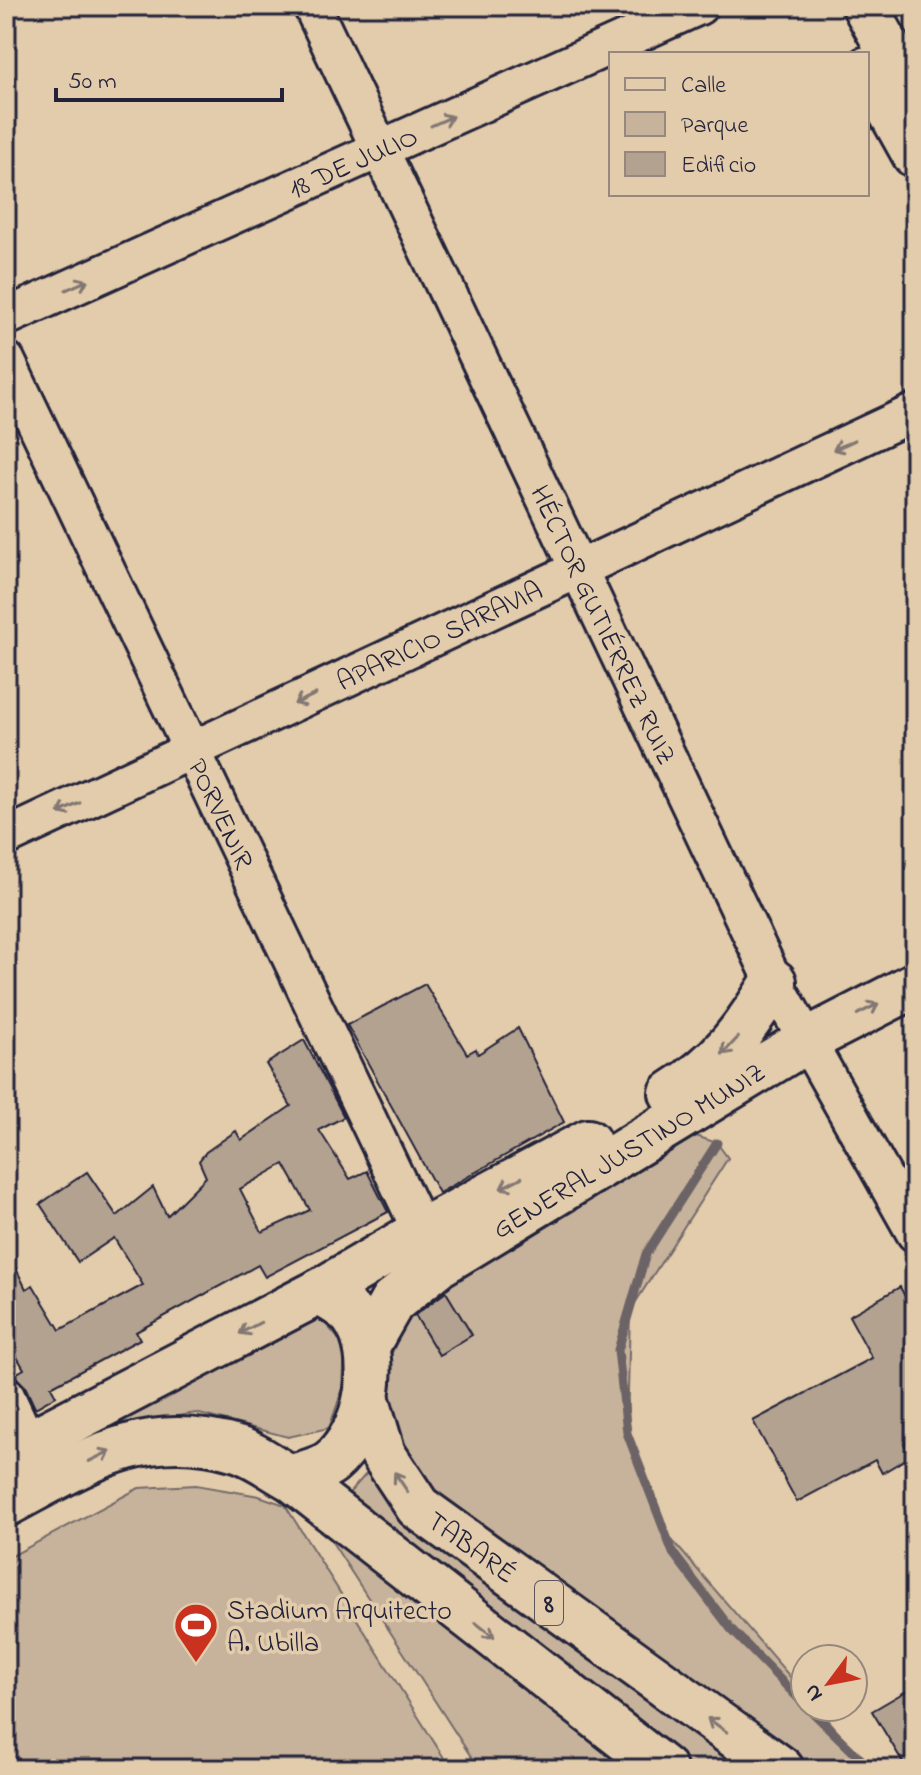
<svg xmlns="http://www.w3.org/2000/svg" width="921" height="1775" font-family="'Indie Flower',sans-serif">
<rect width="100%" height="100%" fill="#e3ccab"/>
<filter id="ink" filterUnits="userSpaceOnUse"><feTurbulence type="fractalNoise" baseFrequency=".0125" numOctaves="2"/><feDisplacementMap in="SourceGraphic" scale="16" xChannelSelector="R" yChannelSelector="G"/><feConvolveMatrix kernelMatrix="1 2 1 2 8 2 1 2 1" color-interpolation-filters="sRGB"/></filter>
<g filter="url(#ink)">
<!-- green -->
<path fill="#c7b39b" stroke="#746a6b" stroke-width="2" d="M696,1136L717,1143L728,1158L630,1311L627,1433L665,1532L805,1694V1707H816L865,1763L848,1769H809L443,1507L408,1458L383,1374L410,1310Z
M316,1313L345,1346L343,1388L329,1428L288,1437L196,1413L85,1431Z
M367,1473L584,1649L745,1769H691L343,1500Z
M196,1485L259,1496L285,1505L451,1769H6V1559L139,1488Z
M319,1522L625,1769H479Z"/>
<g fill="none" stroke-linecap="round" stroke-linejoin="round">
<!-- stream -->
<path stroke="#6c6466" stroke-width="9" d="M717,1143L646,1254L618,1350L627,1433L673,1553L731,1629L805,1705
M807,1707L871,1769"/>
</g>
<!-- building -->
<path fill="#b3a290" stroke="#22223b" stroke-width="2" fill-rule="evenodd" d="M425,984L467,1054L476,1049L478,1054L518,1028L564,1122L439,1193L347,1025Z
M304,1040L344,1117L319,1130L350,1179L367,1171L388,1212L265,1277L258,1265L136,1332L140,1339L51,1387L56,1396L35,1408L25,1386L14,1375L24,1369L6,1338V1248L26,1289L33,1285L60,1330L143,1285L114,1238L78,1262L40,1204L87,1172L117,1216L153,1187L167,1216L206,1177L199,1161L206,1152L236,1131L241,1140L291,1106L266,1064ZM284,1164L310,1210L262,1232L240,1189Z
M900,1287L915,1315V1438L904,1444L911,1456L882,1473L875,1460L797,1502L753,1421L872,1358L849,1316Z
M446,1292L472,1335L439,1355L415,1315Z
M915,1686V1769H907L872,1711Z"/>
<g fill="none" stroke-linecap="round" stroke-linejoin="round">
<!-- street casing -->
<g stroke="#22223b" stroke-width="42">
<g id="street">
<path id="s1" d="M312,6L774,982L915,1233"/>
<path id="s2" d="M6,317L699,6"/>
<path id="s3" d="M6,360L432,1254"/>
<path id="s4" d="M6,837L915,412"/>
<path d="M6,1396L39,1467"/>
</g>
</g>
<!-- secondary casing -->
<g stroke="#22223b" stroke-width="50">
<g id="secondary">
<path d="M672,1093C721,1063 744,1031 774,982"/>
<path d="M319,1292L422,1231L588,1142"/>
<path id="s5" d="M367,1346L392,1302L438,1265L806,1041L915,985"/>
</g>
</g>
<!-- primary casing -->
<g stroke="#22223b" stroke-width="50">
<g id="primary">
<path d="M865,6L915,96"/>
<path d="M867,69L915,155"/>
<path id="s6" d="M366,1397L383,1454L418,1507L781,1769"/>
<path d="M6,1455L319,1292C330,1299 347,1307 354,1318C382,1357 367,1433 331,1462C321,1470 303,1473 291,1478"/>
<path d="M6,1504C85,1462 144,1421 237,1449C255,1454 274,1469 291,1478L664,1769"/>
</g>
</g>
<!-- street -->
<use href="#street" stroke="#e3ccab" stroke-width="36"/>
<!-- secondary -->
<use href="#secondary" stroke="#e3ccab" stroke-width="44"/>
<!-- primary -->
<use href="#primary" stroke="#e3ccab" stroke-width="44"/>
</g>
<!-- one-way arrows -->
<defs><path id="oneway-shaft" d="M-6 0H5M1.5-3L5.5 0L1.5 3" fill="none" stroke-width="1.6" stroke-linecap="round" stroke-linejoin="round" transform="scale(2)"/></defs>
<g stroke="#827773">
<use href="#oneway-shaft" transform="translate(442 121) rotate(-24)"/>
<use href="#oneway-shaft" transform="translate(77 285) rotate(-24)"/>
<use href="#oneway-shaft" transform="translate(844 445) rotate(155)"/>
<use href="#oneway-shaft" transform="translate(305 699) rotate(155)"/>
<use href="#oneway-shaft" transform="translate(69 808) rotate(155)"/>
<use href="#oneway-shaft" transform="translate(868 1009) rotate(-27)"/>
<use href="#oneway-shaft" transform="translate(730 1046) rotate(133)"/>
<use href="#oneway-shaft" transform="translate(511 1183) rotate(152)"/>
<use href="#oneway-shaft" transform="translate(250 1328) rotate(152)"/>
<use href="#oneway-shaft" transform="translate(100 1456) rotate(-26)"/>
<use href="#oneway-shaft" transform="translate(401 1482) rotate(-124)"/>
<use href="#oneway-shaft" transform="translate(485 1630) rotate(38)"/>
<use href="#oneway-shaft" transform="translate(717 1725) rotate(-144)"/>
</g>
</g>
<!-- icons -->
<defs>
<g id="stadium-pin" transform="scale(2.3)"><path d="M0 17L-7.5 6A9.5 9.5 0 1 1 7.5 6Z" fill="#c8321e" stroke="#e3ccab"/><path d="M0-5a6.5 5 0 1 0 0 10a6.5 5 0 1 0 0-10ZM-3.5-1.8h7v3.6h-7Z" fill="#fff"/></g>
</defs>
<g fill-rule="evenodd">
<use href="#stadium-pin" x="196" y="1625"/>
</g>
<g text-anchor="middle" stroke-width="7" stroke-linejoin="round" paint-order="stroke">
<!-- shield labels -->
<rect fill="#e3ccab" stroke="#5c555d" stroke-width="2" x="535" y="1581" width="28" height="44" rx="6"/>
<g font-size="26" font-weight="bold" fill="#22223b">
<text x="549" y="1612">8</text>
</g>
<!-- street labels -->
<g font-size="28" fill="#22223b" stroke="#e3ccab">
<text dy="10" stroke="none"><textPath href="#s2" startOffset="380">18 DE JULIO</textPath></text>
<text dy="10" stroke="none"><textPath href="#s1" startOffset="684">HÉCTOR GUTIÉRREZ RUIZ</textPath></text>
<text dy="10" stroke="none"><textPath href="#s4" startOffset="478">APARICIO SARAVIA</textPath></text>
<text dy="10" stroke="none"><textPath href="#s3" startOffset="502">PORVENIR</textPath></text>
<text dy="10" stroke="none"><textPath href="#s5" startOffset="332">GENERAL JUSTINO MUNIZ</textPath></text>
<text dy="10" stroke="none"><textPath href="#s6" startOffset="190">TABARÉ</textPath></text>
</g>
<!-- poi labels -->
<g font-size="28" fill="#22223b" stroke="#e3ccab" text-anchor="start">
<text x="227" y="1619">Stadium Arquitecto<tspan x="227" dy="32">A. Ubilla</tspan></text>
</g>
</g>
<!-- margin -->
<rect width="921" height="1775" fill="none" stroke="#e3ccab" stroke-width="32"/>
<rect x="16" y="16" width="889" height="1743" fill="none" stroke="#22223b" stroke-width="3" filter="url(#ink)"/>
<!-- legend -->
<rect x="609" y="52" width="260" height="144" fill="#e3ccab" stroke="#96887e" stroke-width="2"/>
<rect x="625" y="78" width="40" height="12" fill="#e3ccab" stroke="#96887e" stroke-width="2"/>
<text x="681" y="92" font-size="24" fill="#22223b">Calle</text>
<rect x="625" y="112" width="40" height="24" fill="#c7b39b" stroke="#96887e" stroke-width="2"/>
<text x="681" y="132" font-size="24" fill="#22223b">Parque</text>
<rect x="625" y="152" width="40" height="24" fill="#b3a290" stroke="#96887e" stroke-width="2"/>
<text x="681" y="172" font-size="24" fill="#22223b">Edificio</text>
<!-- north arrow -->
<g transform="translate(829 1683) rotate(238)"><circle r="38" fill="#e3ccab" stroke="#96887e" stroke-width="2"/>
<path d="M0-6L14 30L0 20L-14 30Z" fill="#c8321e"/>
<text y="-12" font-size="22" font-weight="bold" text-anchor="middle" fill="#22223b">N</text>
</g>
<!-- scale -->
<path d="M56 88v12h226v-12" fill="none" stroke="#22223b" stroke-width="4"/>
<text x="68" y="88" font-size="24" fill="#22223b" stroke="#e3ccab" stroke-width="6" paint-order="stroke">50 m</text>
</svg>
